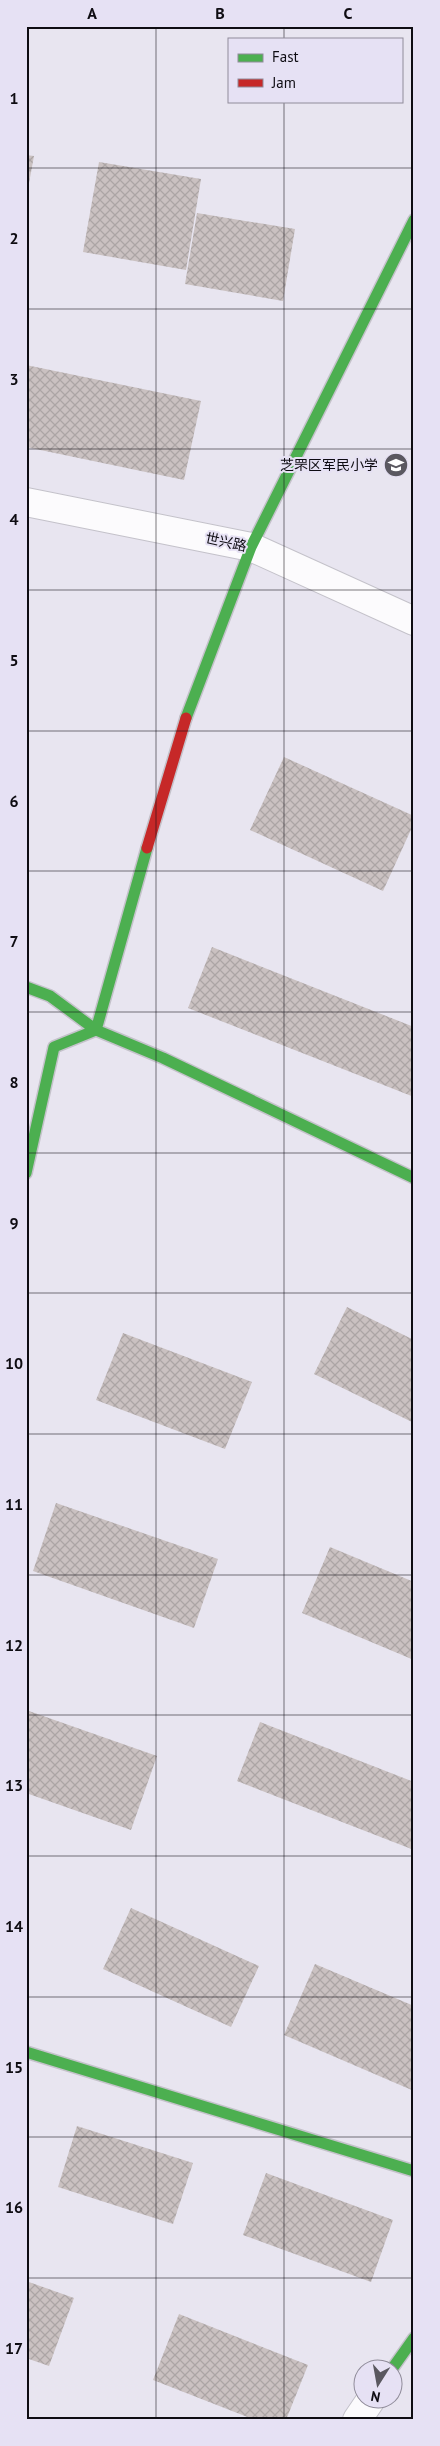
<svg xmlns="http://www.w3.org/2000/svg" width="440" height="2446" font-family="'PT Sans','Noto Sans SC',sans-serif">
<defs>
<pattern id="building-cross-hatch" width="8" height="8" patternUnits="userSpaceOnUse" patternTransform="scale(1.25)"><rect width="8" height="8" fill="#cac1c1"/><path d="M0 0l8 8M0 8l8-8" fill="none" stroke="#aca5a5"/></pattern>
</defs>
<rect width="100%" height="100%" fill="#e8e5f0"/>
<!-- building -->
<path fill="url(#building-cross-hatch)" d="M26,155L34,156L27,194H26Z
M99,162L201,179L186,270L83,252Z
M197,213L295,229L283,301L185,284Z
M26,365L201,401L184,480L26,447Z
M284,757L414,816V823L383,891L250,830Z
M212,947L414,1027V1097L188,1008Z
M347,1307L414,1340V1423L314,1374Z
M123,1333L252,1382L225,1449L96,1400Z
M56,1503L218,1559L194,1628L33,1571Z
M330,1547L414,1582V1660L302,1613Z
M26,1710L157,1756L131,1830L26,1793Z
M260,1722L414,1782V1850L237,1781Z
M131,1908L259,1966L231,2027L103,1969Z
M315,1964L414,2006V2091L284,2035Z
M77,2126L193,2163L173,2224L58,2187Z
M266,2173L393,2220L371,2282L243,2235Z
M26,2281L74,2298L49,2366L26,2358Z
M179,2314L308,2365L286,2420H255L153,2380Z"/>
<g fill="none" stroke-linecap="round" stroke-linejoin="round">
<!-- street casing -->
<g stroke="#c4c2ca" stroke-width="30">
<path id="street" d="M26,502L251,547L414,621
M357,2420L372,2398"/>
</g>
<!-- fast casing -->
<g stroke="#c4c2ca" stroke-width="14">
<path id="fast" d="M186,718L251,547L414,220
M26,987L50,996L96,1030L163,1058L414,1178
M26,1173L54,1047L96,1030L147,848
M26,2052L414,2171
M392,2369L414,2338"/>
</g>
<!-- jam casing -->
<g stroke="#c4c2ca" stroke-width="14">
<path id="jam" d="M147,848L186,718"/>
</g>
<!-- street -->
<use href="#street" stroke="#fcfbfd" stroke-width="28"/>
<!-- fast -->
<use href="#fast" stroke="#4caf50" stroke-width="11"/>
<!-- jam -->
<use href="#jam" stroke="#c62828" stroke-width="11"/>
</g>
<!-- grid -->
<path fill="none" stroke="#0e0c12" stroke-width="1" stroke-opacity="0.55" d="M156,26V2420M284,26V39M284,101V2420M26,168H414M26,309H414M26,449H414M26,590H414M26,731H414M26,871H414M26,1012H414M26,1153H414M26,1293H414M26,1434H414M26,1575H414M26,1715H414M26,1856H414M26,1997H414M26,2137H414M26,2278H414"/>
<!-- icons -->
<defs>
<g id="school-disc" transform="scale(1.25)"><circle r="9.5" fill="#5a5860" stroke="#e6e1f4"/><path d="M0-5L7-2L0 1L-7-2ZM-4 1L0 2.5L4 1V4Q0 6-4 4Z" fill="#fff"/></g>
</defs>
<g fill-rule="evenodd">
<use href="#school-disc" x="396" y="465"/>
</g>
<g text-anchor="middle" stroke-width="4" stroke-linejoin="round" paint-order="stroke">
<!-- poi labels -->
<g font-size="14" fill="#0e0c12" stroke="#e6e1f4" text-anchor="end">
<text x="378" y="470">芝罘区军民小学</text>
</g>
<!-- street labels -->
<g font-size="14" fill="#0e0c12" stroke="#e6e1f4">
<text transform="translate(226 542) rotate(12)" y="5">世兴路</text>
</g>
</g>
<!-- border -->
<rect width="440" height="2446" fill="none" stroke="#e6e1f4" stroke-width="55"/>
<!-- legend -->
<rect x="228" y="38" width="175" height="65" fill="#e6e1f4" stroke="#908c9a"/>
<rect x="238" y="54" width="25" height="8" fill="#4caf50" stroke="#908c9a"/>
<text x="272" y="62" font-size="15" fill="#0e0c12">Fast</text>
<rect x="238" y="79" width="25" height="8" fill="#c62828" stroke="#908c9a"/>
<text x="272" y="88" font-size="15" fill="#0e0c12">Jam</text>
<!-- north arrow -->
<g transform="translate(378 2384) rotate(191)"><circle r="24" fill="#e6e1f4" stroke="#908c9a"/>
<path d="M0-4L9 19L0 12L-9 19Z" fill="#5a5860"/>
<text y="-8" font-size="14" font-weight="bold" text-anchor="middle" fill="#0e0c12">N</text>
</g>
<rect x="28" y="28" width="384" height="2390" fill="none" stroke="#0e0c12" stroke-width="2"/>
<g font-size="16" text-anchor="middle" font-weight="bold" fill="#0e0c12">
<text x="92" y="19">A</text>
<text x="220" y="19">B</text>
<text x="348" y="19">C</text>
<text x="14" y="104">1</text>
<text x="14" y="244">2</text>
<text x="14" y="385">3</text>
<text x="14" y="525">4</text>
<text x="14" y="666">5</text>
<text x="14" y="807">6</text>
<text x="14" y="947">7</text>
<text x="14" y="1088">8</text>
<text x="14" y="1229">9</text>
<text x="14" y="1369">10</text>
<text x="14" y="1510">11</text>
<text x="14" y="1651">12</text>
<text x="14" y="1791">13</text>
<text x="14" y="1932">14</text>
<text x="14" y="2073">15</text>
<text x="14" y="2213">16</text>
<text x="14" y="2354">17</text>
</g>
</svg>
